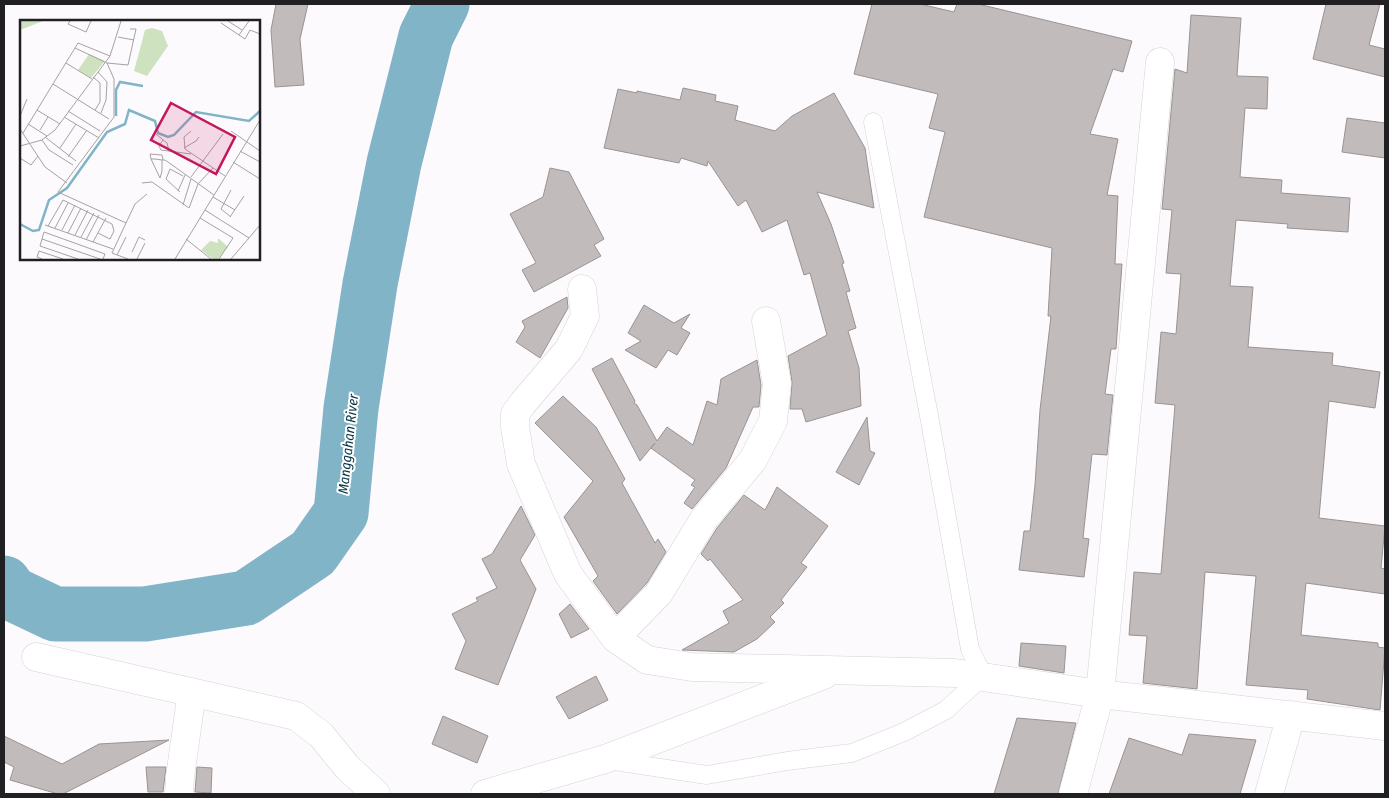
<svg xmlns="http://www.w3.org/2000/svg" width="1389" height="798" font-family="'Fira Sans Condensed',sans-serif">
<rect width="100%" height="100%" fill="#fdfafe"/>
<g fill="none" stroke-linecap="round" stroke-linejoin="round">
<!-- river -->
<path stroke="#82b4c8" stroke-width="55" d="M4,583L11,593L55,614H145L246,598L313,553L341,513L351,408L370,284L394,163L426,36L442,4"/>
</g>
<!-- building -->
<path fill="#c2bbbb" stroke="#999392" d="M276,4H308L300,39L304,85L275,87L271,30Z
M872,4H920L954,12L957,4H978L1132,41L1123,72L1113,69L1090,134L1118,139L1107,195L1118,196L1115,264H1122L1116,349H1111L1105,394L1113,395L1107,455L1092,454L1083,538L1089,539L1084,577L1019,570L1024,531H1030L1035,485L1040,410L1051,316H1048L1052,248L924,217L945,132L929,128L938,94L854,74Z
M1326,4H1380L1369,45L1385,49V77L1313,59Z
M1191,15L1241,18L1237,76L1268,77L1267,109L1245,108L1240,177L1282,180L1281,193L1350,198L1348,232L1287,228L1288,224L1236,220L1230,286L1253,287L1248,347L1333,353L1332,365L1380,372L1375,408L1329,401L1319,518L1385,526L1381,568L1385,569V594L1306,583L1301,635L1378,643V647L1385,648L1380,710L1307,699L1308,690L1246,685L1256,576L1205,572L1197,689L1143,683L1147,636L1129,635L1134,572L1161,574L1175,405L1155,403L1161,332L1176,334L1181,274L1166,273L1172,210L1162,209L1175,69L1187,73Z
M683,88L716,95L715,101L738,106L735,120L775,131L792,116L834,93L865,148L874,208L817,192L831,224L844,263L842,264L850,291L846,292L856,328L848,331L859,368L861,406L806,422L802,409H790L792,382L788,356L827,335L810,273L804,275L787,220L762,232L746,200L738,206L708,161L707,166L681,158L679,163L604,148L618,89L637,93V91L680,100Z
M1347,118L1385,123V158L1342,152Z
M550,168L569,172L604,239L594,245L601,256L534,292L522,270L536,263L510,214L543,197Z
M567,297L568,308L540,358L516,342L525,327L522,321Z
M644,305L674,323L690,314L681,328L690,333L677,355L668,350L656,368L625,350L641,341L628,333Z
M612,358L635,401L634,403L637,405L657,441L667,427L693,445L707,401L717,405L721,379L757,360L761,385L759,407H753L726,468L692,509L684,503L695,487L691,485L695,480L651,448L655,443L640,461L592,369Z
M563,396L596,427L625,479L622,483L655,543L658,539L666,552L647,583L617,614L593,581L598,576L564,517L593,481L535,423Z
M867,417L870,451L875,453L859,485L836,472Z
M777,487L828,526L801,563L807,567L781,600L784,603L770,617L775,622L757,639L734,652L682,650L729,623L723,611L743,600L710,559L708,561L701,554L717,528L744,495L765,510Z
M521,506L535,535L520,560L536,589L498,685L455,669L466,641L452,614L478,601L476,598L497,588L482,559L492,554Z
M570,604L589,629L571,638L559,614Z
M1021,643L1066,646L1064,673L1019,666Z
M596,676L608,700L569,719L556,697Z
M443,716L488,736L477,763L432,744Z
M1017,718L1076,723L1058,794H994Z
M1189,734L1256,740L1240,794H1109L1129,738L1182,755Z
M4,736L62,764L99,744L169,740L63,794H58L10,780L14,767L4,762Z
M146,767H166L163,792H148Z
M197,767L212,768L211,793L195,792Z"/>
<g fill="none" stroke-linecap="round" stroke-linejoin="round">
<!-- service casing -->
<g stroke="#d5d2d7" stroke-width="19">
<path id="service" d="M608,760L707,775L787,761L852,753L904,732L946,710L983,676L970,649L930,421L873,122"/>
</g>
<!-- minor casing -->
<g stroke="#d5d2d7" stroke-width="29">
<path id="minor" d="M582,289L585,316L569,349L523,403L515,414V427L521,464L568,574L615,638L647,660L692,667L955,673L1100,694L1385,726
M615,638L659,593L704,519L753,460L773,421L777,384L766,321
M36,657L296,716L321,735L347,767L376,794
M179,794L180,777L192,692
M485,794L605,759L824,675
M1073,794L1100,694L1160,62
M1269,794L1291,715"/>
</g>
<!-- service -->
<use href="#service" stroke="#fff" stroke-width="18"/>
<!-- minor -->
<use href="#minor" stroke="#fff" stroke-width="28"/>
</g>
<g text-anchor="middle" stroke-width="4" stroke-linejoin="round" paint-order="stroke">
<!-- water labels -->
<g font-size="14" font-style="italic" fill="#033342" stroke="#fff">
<text transform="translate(348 444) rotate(-84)" y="5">Manggahan River</text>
</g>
</g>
<!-- overview -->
<g transform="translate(20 20)">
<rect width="240" height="240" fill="#fdfafe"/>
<path d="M0,1H23L0,10ZM132,8L142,11L148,26L127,56L114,51L125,10ZM69,34L85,41L71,58L58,50ZM198,218L208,227L198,239H193L181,230L190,221L198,223Z" fill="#cfe2bf"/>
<path fill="none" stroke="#82b4c8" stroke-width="2.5" d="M96,96V70L100,62L123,66M0,204L13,211L19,210L29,180L47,168L87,112L105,104L109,90L135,101L138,113L148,117L154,115L176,92L229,101L240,91"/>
<path fill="none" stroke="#a5a2a6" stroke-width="1" d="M50,1L48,4L66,12L71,1M208,1L222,10M201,3L225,19L230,10L240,14M219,15L229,1M98,17L114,20M55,28L87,43L94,59V97L38,172L106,203L92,233L108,239M46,43L72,59M87,43L108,45L116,9H110M78,52L87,62L86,80L81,93M73,57L80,63V82L75,90M33,64L89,99M17,90L40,104M48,91L80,111M0,96L7,79M44,97L79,118M8,104L27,116M0,109L25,147L47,163M20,110L28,97M171,111L164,117L165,129L205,156M211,111L240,131M3,113L58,23L90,36M136,114L147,123L149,131M25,117L56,141M22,120L29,130L53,145M143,120L139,126L141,130L171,134M0,126L22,120L35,110L90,36L101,1M40,128L56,104M164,128L176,121L179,117M220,131L240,142M48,137L67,110M0,138L11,145L18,136M131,139L130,134L142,135L143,139L142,140V151L140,158L131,139H135L142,140H145L148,142L194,175M213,142L240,159M171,157L203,114M122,163L132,162L169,188L178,164L193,148M158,171L165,155M160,172L146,159L150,149L163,156M193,177L215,190M163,185L171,159M185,190L229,218M210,197L224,176M211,197L201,189L211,170M180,198L213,218L199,239M106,203L115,184L127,174M25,205L93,229M28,206L43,180L92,204L94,211L90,219L78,213M35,208L48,183M42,210L55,185M48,213L61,188M55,215L68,190M61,217L74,193M22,219L80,239M166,219L191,239M66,220L79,195M73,222L86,198M112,232L119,217L125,220M97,235L106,217M22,239L17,237L19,231L43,239M58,239L20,226L24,212L85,234L83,239M117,239L125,223M155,239L240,100M211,239L240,205"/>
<path fill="#c2185b" fill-opacity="0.15" stroke="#c2185b" stroke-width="2.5" d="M151,83L215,117L196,154L131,120Z"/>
<rect width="240" height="240" fill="none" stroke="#201f21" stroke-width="2.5"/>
</g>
<!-- border -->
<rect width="1389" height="798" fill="none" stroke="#201f21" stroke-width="10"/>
</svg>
